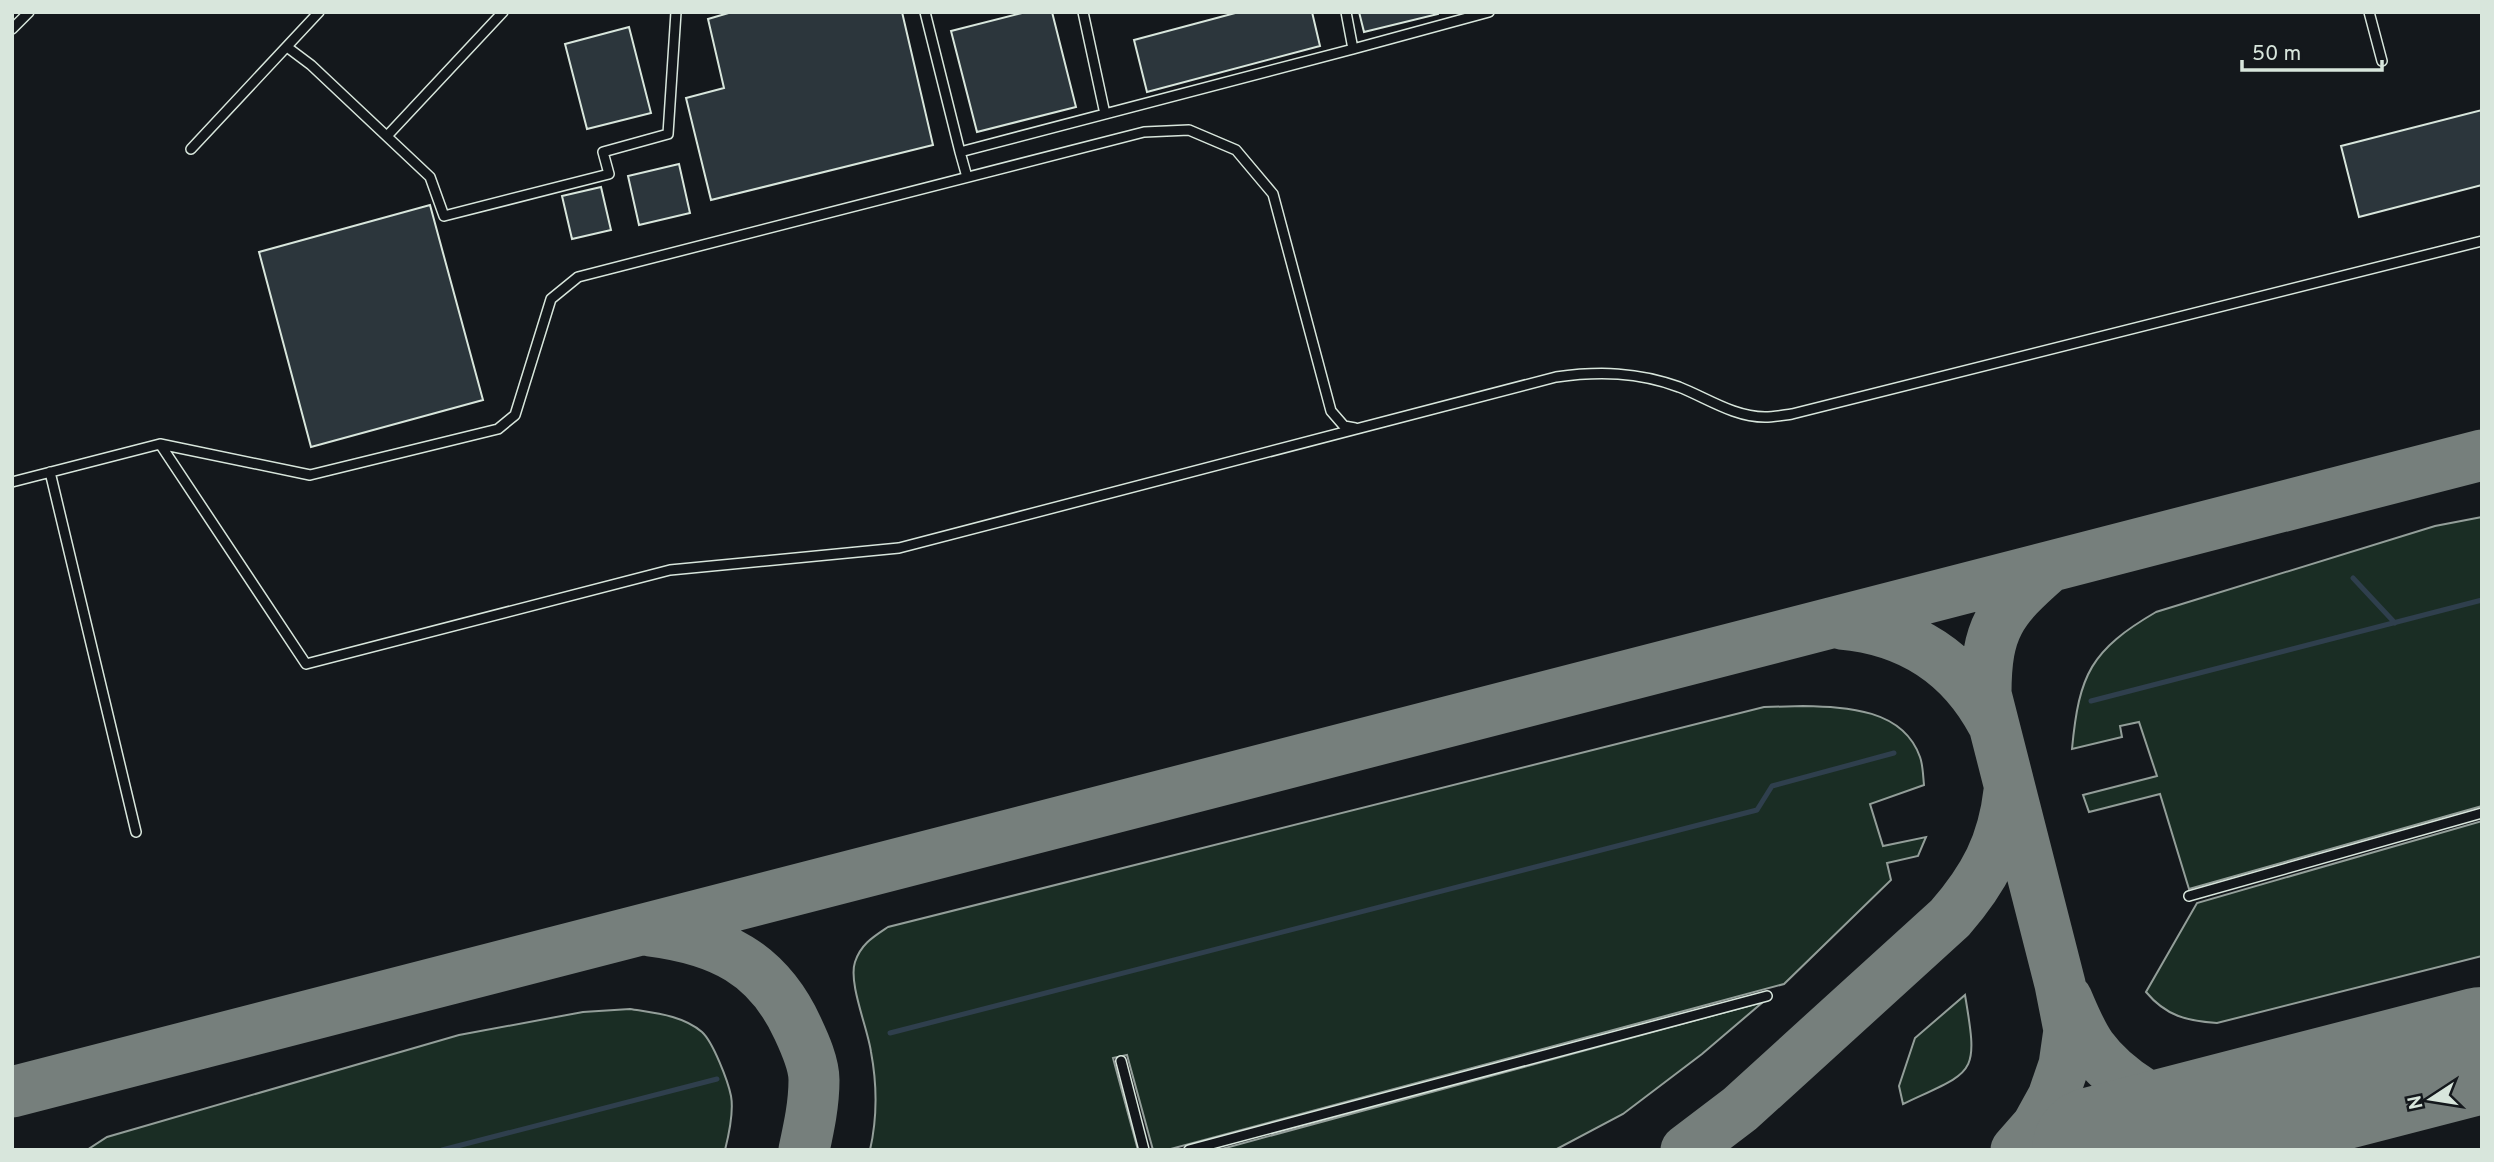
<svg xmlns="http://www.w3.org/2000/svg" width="2494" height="1162" font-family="Overpass,sans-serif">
<rect width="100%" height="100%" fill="#14181c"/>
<!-- green -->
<path fill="#1a2d24" stroke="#939e99" stroke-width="2" d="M2482,517V806L2189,889L2160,794L2089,812L2083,795L2157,776L2139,722L2120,726L2122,737L2072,749C2079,674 2091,650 2156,612L2435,526Z
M1803,706C1847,707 1903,709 1920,757C1923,765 1923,776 1924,785L1870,804L1883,846L1926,837L1918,856L1887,863L1891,880L1784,984L1167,1150H1153L1127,1055L1113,1058L1138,1150H870C877,1119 877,1084 871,1052C868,1029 848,983 855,962C861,944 873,937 888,927L1764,707Z
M2482,821V956L2217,1023C2187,1021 2166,1016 2146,992L2197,903Z
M1965,995C1979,1077 1975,1070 1903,1104L1899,1086L1915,1038Z
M1763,1002L1702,1054L1623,1114L1555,1150H1218Z
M630,1009C654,1013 682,1015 702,1032C713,1042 728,1081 731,1096C734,1112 729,1134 725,1150H87L107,1137L459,1035L583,1012Z"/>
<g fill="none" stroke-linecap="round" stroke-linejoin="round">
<!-- stream -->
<path stroke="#2f3f4d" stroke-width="5" d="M2353,578L2395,623
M2091,701L2482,600
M890,1033L1757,810L1772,786L1894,753
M442,1150L717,1079"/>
<!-- taxiway -->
<path stroke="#767f7c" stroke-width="51" d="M1841,624C1910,630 1961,663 1993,724
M650,931C720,940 768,963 798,1029C805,1044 814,1064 814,1080C814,1104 809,1127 804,1150
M2067,999C2074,1015 2081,1033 2091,1047C2118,1084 2161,1105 2201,1122
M12,1092L2482,455
M1686,1150L1740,1109L1950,918C1984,879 2003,844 2009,791
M2016,1150L2037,1126L2053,1097L2064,1065L2069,1030L2060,984L1986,694C1986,628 2000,610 2048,568
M2129,1150L2138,1139"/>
<!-- runway -->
<path stroke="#767f7c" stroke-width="126" d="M2095,1150L2482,1050"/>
</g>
<!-- building -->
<path fill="#2c363c" stroke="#d8e6dc" stroke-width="2" d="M732,12H902L933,145L711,200L686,98L724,88L708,19Z
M1026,12H1052L1076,107L977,132L951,31Z
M1239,12H1312L1320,46L1147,92L1134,40Z
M1359,12H1438V14L1364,32Z
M629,27L651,113L587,129L565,44Z
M2482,110V185L2359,217L2341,146Z
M679,164L690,213L639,225L628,176Z
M601,187L611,230L572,239L562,196Z
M430,205L483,400L311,447L259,252Z"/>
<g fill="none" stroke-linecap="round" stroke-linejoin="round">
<!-- lane casing -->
<g stroke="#d8e6dc" stroke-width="12">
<path id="lane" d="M925,12L960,152
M1083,12L1105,114
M2369,12L2382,61
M12,29L29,12
M287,47L311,65L430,177L444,216L609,174L603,152L668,134L676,12
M1353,49L1489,12
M387,136L503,12
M191,149L319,12
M967,177L960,152L1353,49L1346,12
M160,444L306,664L670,570L899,548L1556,377C1599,371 1638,372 1679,387C1707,398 1734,417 1765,417C1774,417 1784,415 1792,414L2482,241
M50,472L136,832
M12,482L160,444L310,475L498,429L515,415L551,299L578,277L1144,132L1189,130L1236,150L1273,194L1331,411L1344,426L1355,428
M2189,896L2482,813
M1121,1061L1144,1150
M1189,1150L1767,996"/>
</g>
<!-- lane -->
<use href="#lane" stroke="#14181c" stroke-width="9"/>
</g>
<!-- border -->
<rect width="2494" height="1162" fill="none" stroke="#d8e6dc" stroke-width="28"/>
<!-- north arrow -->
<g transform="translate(2431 1099) rotate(258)" stroke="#14181c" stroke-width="5" paint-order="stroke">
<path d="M0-5L12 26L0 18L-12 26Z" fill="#d8e6dc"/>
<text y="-10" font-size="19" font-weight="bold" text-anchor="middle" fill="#d8e6dc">N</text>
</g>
<!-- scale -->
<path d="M2242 60v10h140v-10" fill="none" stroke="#d8e6dc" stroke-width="3.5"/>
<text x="2252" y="60" font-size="21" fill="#d8e6dc" stroke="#14181c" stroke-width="5" paint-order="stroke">50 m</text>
</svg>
